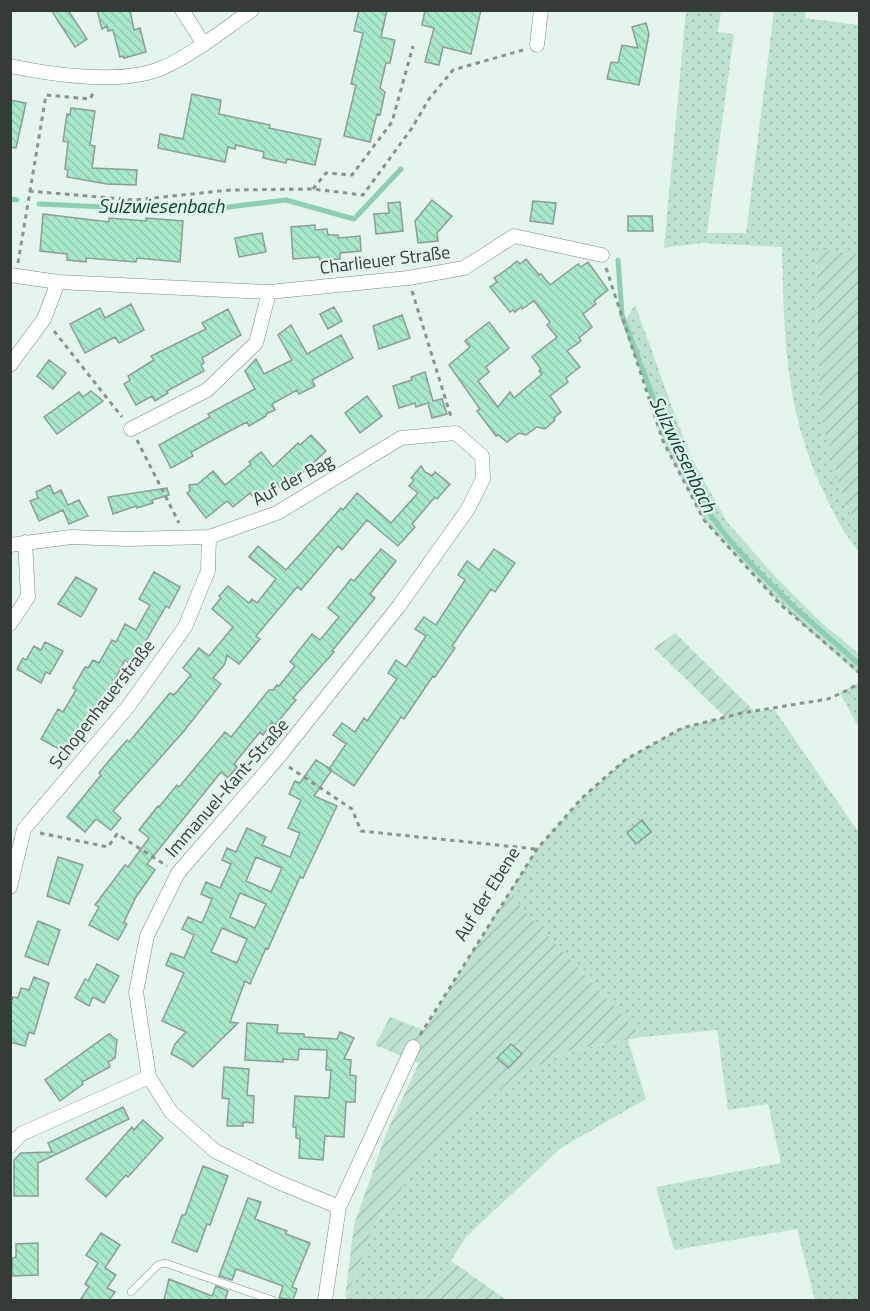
<svg xmlns="http://www.w3.org/2000/svg" width="870" height="1311" font-family="'Titillium Web',sans-serif">
<defs>
<pattern id="grass-dots" width="8" height="8" patternUnits="userSpaceOnUse" patternTransform="scale(1.5)"><rect width="8" height="8" fill="#bde3d0"/><path d="M2 2h.1M6 6h.1" fill="none" stroke="#a3c4b3" stroke-width="1.8" stroke-linecap="round"/></pattern>
<pattern id="garden-furrows" width="10" height="10" patternUnits="userSpaceOnUse" patternTransform="scale(1.5)"><rect width="10" height="10" fill="#bde3d0"/><path d="M-1 1l2-2M0 10L10 0M9 11l2-2" fill="none" stroke="#a3c4b3"/></pattern>
<pattern id="building-back-hatch" width="6" height="6" patternUnits="userSpaceOnUse" patternTransform="scale(1.5)"><rect width="6" height="6" fill="#a8e9ca"/><path d="M-1 5l2 2M0 0l6 6M5-1l2 2" fill="none" stroke="#91c9ae"/></pattern>
</defs>
<rect width="100%" height="100%" fill="#e3f5ec"/>
<!-- grass -->
<path fill="url(#grass-dots)" d="M686,11H721L718,32L734,34L707,233H746L774,11H806L805,18L859,25V256L816,249L820,414L845,505L859,525V552C844,534 836,518 826,497C785,414 784,338 782,247L701,243L664,248Z
M635,305L690,456L727,522L773,574L822,623L859,654V675L781,605L704,520L663,441L625,321Z
M859,682V728L840,693Z
M774,709L859,833V1300H815L797,1229L674,1250L656,1187L781,1163L768,1104L728,1110L717,1030L642,1037L509,893L537,849L582,798L625,760L682,728L742,713Z
M628,1040L646,1099L561,1148L465,1238L451,1261L415,1300H345L359,1269L372,1229L408,1180L449,1132L513,1079L568,1051Z"/>
<!-- garden -->
<path fill="url(#garden-furrows)" d="M816,248L859,256V525L845,505L820,414Z
M675,633L755,712L725,717L654,648Z
M509,893L642,1037L568,1051L513,1079L449,1132L408,1180L372,1229L359,1269L345,1298L354,1225L387,1131L419,1063L375,1045L390,1017L424,1030Z
M451,1261L507,1300H415Z"/>
<g fill="none" stroke-linecap="round" stroke-linejoin="round">
<!-- stream -->
<path stroke="#8eceb1" stroke-width="5" d="M10,199L17,200
M39,204L195,211L286,200L354,219L401,169
M618,260L622,315L654,400L704,506L730,541L755,568L795,608L860,665"/>
</g>
<!-- building -->
<path fill="url(#building-back-hatch)" stroke="#8c9d94" stroke-width="1.5" fill-rule="evenodd" d="M51,10H68L87,39L75,47Z
M97,10H130L134,30L140,28L146,52L124,58L123,56L120,57L113,30L108,31L107,26L102,29Z
M359,10H387L381,37L395,40L390,63H386L380,88L385,92L380,115L377,114L370,142L344,136L356,85L351,84L363,33L354,31Z
M425,10H481L471,54L443,47L439,65L425,62L434,28L422,25Z
M646,23L649,34L639,85L607,79L611,62L618,63L622,45L638,48L632,27Z
M192,94L221,100L219,114L270,125L269,128L321,139L315,165L287,159L286,163L263,158L264,152L236,145L235,149L228,147L225,162L158,148L160,134L183,139Z
M10,100L26,103L16,148L10,147Z
M71,108L95,111L90,145L95,146L92,168L137,170L136,185L107,184L67,177L68,170L65,169L68,142L63,141L67,114L70,115Z
M432,200L452,216L437,233L438,241L418,243L415,221Z
M533,201L556,203L553,224L530,221Z
M400,202L403,231L376,234L374,214L389,213L388,203Z
M43,214L109,222V218L146,221V218L183,221L180,262L137,258L136,262L86,258V262L67,260V254L40,251Z
M628,216H652L653,231H628Z
M315,225V230L327,229L328,235H338L339,238L360,236L361,251L340,253V259L320,260L319,257L293,259L291,227Z
M262,233L266,252L239,257L235,238Z
M526,259L539,275L541,274L550,285L578,264L581,267L588,262L608,290L594,301L596,304L583,314L592,327L579,338L581,341L567,351L580,367L566,378L568,382L550,396L561,412L554,418L555,420L545,429L537,427L526,435L519,433L507,442L498,435L496,436L477,411L480,409L449,365L470,347L465,341L489,322L509,348L486,367L489,372L478,381L498,407L510,392L514,398L542,374L539,371L541,369L532,357L557,337L547,325L550,322L534,301L522,309L521,307L515,312L513,310L510,312L490,287L497,282L494,278L506,270L517,261L520,264Z
M131,304L144,330L119,343L115,337L85,353L70,324L100,308L105,318Z
M334,307L342,321L328,329L320,314Z
M228,309L241,335L202,358L204,363L201,365L204,371L167,391L168,393L155,401L152,396L136,405L124,384L130,380L128,376L154,360L151,356L206,329L202,323Z
M402,315L410,338L379,349L373,326Z
M291,325L307,354L341,335L353,358L312,380L315,386L299,394L297,390L272,404L275,410L266,414V416L249,426L247,422L224,434L191,452L193,456L171,468L159,445L210,417L208,414L255,389L245,371L256,359L264,374L292,360L278,335Z
M49,360L66,373L53,389L37,376Z
M425,372L433,401L442,399L447,414L432,418L428,403L416,407L415,403L399,408L393,386L412,380L411,377Z
M91,391L103,401L57,434L44,417L79,392L83,397Z
M367,396L382,416L360,433L345,413Z
M311,435L326,451L283,491L276,482L255,499L250,493L233,507L227,501L206,518L187,493L190,491L189,485L198,484L213,471L225,485L251,464L249,462L261,452L273,467L298,443L300,445Z
M421,466L425,472L432,476L435,472L450,484L437,499L435,497L412,524L415,527L398,546L367,520L342,550L338,546L301,590L297,587L256,636L260,639L239,664L227,655L225,664L213,678L221,684L184,731L113,811L121,818L111,830L96,819L85,832L67,817L101,775L99,773L107,763L127,740L129,742L170,693L174,695L191,675L183,668L199,648L209,656L233,627L212,609L221,598L219,596L228,586L249,603L252,599L257,603L276,579L249,557L258,546L286,570L341,508L343,510L357,493L391,523L418,493L409,486L414,480L411,478Z
M50,485L54,494L61,490L68,505L79,500L88,516L69,524L63,510L39,521L30,501L38,498L36,492Z
M167,488L169,495L152,500L153,503L137,508L136,506L113,514L108,497Z
M381,549L396,561L370,594L375,598L332,651L334,652L293,698L296,700L275,725L272,722L263,735L260,732L234,764L237,767L228,778L221,772L147,864L155,870L136,897L124,922L127,924L118,940L89,925L99,907L95,905L125,865L128,867L149,838L139,830L158,806L159,807L177,785L179,787L225,732L231,737L269,690H273L277,685L279,686L295,666L290,662L312,634L320,640L339,617L328,608L351,579L354,581Z
M494,549L515,563L495,592L491,589L452,646L455,648L435,677L433,676L404,719L401,717L354,786L329,769L346,744L333,735L342,723L355,732L364,718L367,721L397,679L388,673L396,660L406,667L426,636L415,629L424,617L436,625L465,580L458,575L467,561L479,570Z
M154,572L180,587L169,608L166,606L132,665L125,660L86,733L79,729L66,753L41,739L58,709L63,712L76,690L73,688L85,667L88,668L93,660L99,663L112,640L116,642L125,624L136,630L150,605L139,599Z
M76,577L97,589L81,617L58,604Z
M45,642L63,651L50,674L46,672L41,683L17,669L23,658L26,660L34,646L41,650Z
M316,760L332,770L314,796L337,806L303,878L300,877L268,949L266,948L250,984L245,981L230,1022L238,1023L193,1067L185,1061L171,1054L175,1044L186,1032L162,1021L184,973L166,965L171,953L184,958L194,935L182,929L188,917L202,923L212,899L201,894L206,882L220,888L231,864L222,860L227,848L236,852L247,828L266,837L262,845L290,857L300,833L288,828L301,800L289,794L295,781L300,783ZM256,857L282,868L271,892L246,881ZM240,893L266,904L255,928L230,917ZM222,928L247,939L237,963L211,952Z
M642,820L651,832L636,844L627,833Z
M58,857L83,865L69,904L47,896Z
M38,921L60,930L48,965L25,956Z
M97,964L119,976L104,1003L93,997L89,1006L75,998L85,979L88,981Z
M34,977L49,983L34,1034L29,1032L25,1046L10,1042V1005L13,997L18,998L21,988L29,990Z
M247,1023L278,1025L277,1033L304,1034V1037L337,1039L340,1032L354,1038L344,1059L351,1060L350,1075L356,1076L355,1102H346L344,1137L325,1136L323,1160L299,1158L300,1139L296,1138V1127H293L295,1096L329,1098L331,1070H326L327,1050L299,1049L298,1060L283,1059V1062L245,1060Z
M109,1034L117,1040L115,1058L108,1062L110,1067L82,1082L83,1084L60,1101L45,1080Z
M511,1044L522,1054L508,1068L497,1058Z
M224,1067L249,1069L247,1095L254,1096L253,1123L243,1122V1126H227L229,1099L222,1098Z
M123,1107L129,1119L38,1163V1196H14V1160L21,1153L52,1152L48,1143Z
M143,1120L163,1138L128,1177L126,1175L106,1197L86,1179L132,1127L134,1130Z
M203,1166L228,1176L210,1225L207,1224L197,1252L172,1242L182,1215H185Z
M248,1198L261,1202L255,1219L287,1231L286,1234L310,1243L292,1287L297,1289L293,1300L279,1298L283,1286L236,1269L232,1280L219,1276Z
M101,1233L120,1245L105,1268L116,1275L107,1288L115,1292L109,1300H80L89,1287L85,1284L98,1263L86,1255Z
M38,1243V1275L12,1276V1258L16,1257V1244Z
M169,1279L212,1296L216,1286L228,1291L225,1300H164Z"/>
<g fill="none" stroke-linecap="round" stroke-linejoin="round">
<!-- lane casing -->
<g stroke="#7a8b83" stroke-width="8">
<path id="lane" d="M131,1292L158,1265L165,1263L272,1300"/>
</g>
<!-- street casing -->
<g stroke="#7a8b83" stroke-width="15">
<path id="street" d="M182,10L203,43
M537,45L541,10
M10,66C53,75 122,85 162,68C194,54 223,30 252,10
M10,275L58,282L269,292L408,278L464,268L514,236L602,255
M10,365L44,319L58,282
M131,429L207,390L256,343L269,292
M10,545L71,537L127,539L209,537L277,513L401,438L456,433L482,456L483,479L468,509L399,606L277,759L178,873L147,936L136,992L149,1077L171,1112L215,1151L276,1181L339,1207
M10,624L28,597L25,542
M10,887L24,829L127,708L185,627L208,571L209,537
M10,1146L21,1134L149,1077
M325,1300L339,1207L413,1047"/>
</g>
<!-- path -->
<path stroke="#88948e" stroke-width="3" stroke-dasharray="4.5 4.5" stroke-linecap="butt" d="M313,189L326,173L352,175L392,122L413,46
M29,191L134,200L230,190L313,189L363,195L412,128L429,99L453,70L523,50
M18,263L46,95L90,99L95,90
M606,268L663,441L704,520L781,605L860,673
M412,291L452,420
M54,331L122,417
M137,440L179,523
M289,767L352,809L361,831L536,849
M40,833L108,847L117,834L167,866
M420,1035L537,849L582,798L625,760L682,728L742,713L828,699L850,689L860,682"/>
<!-- lane -->
<use href="#lane" stroke="#fff" stroke-width="7"/>
<!-- street -->
<use href="#street" stroke="#fff" stroke-width="14"/>
</g>
<g text-anchor="middle" stroke-width="4.5" stroke-linejoin="round" paint-order="stroke">
<!-- street labels -->
<g font-size="18" fill="#353c38" stroke="#e3f5ec">
<text transform="translate(385 260) rotate(-7)" y="6">Charlieuer Straße</text>
<text transform="translate(293 480) rotate(-28)" y="6">Auf der Bag</text>
<text transform="translate(102 704) rotate(-52)" y="6">Schopenhauerstraße</text>
<text transform="translate(227 788) rotate(-49)" y="6">Immanuel-Kant-Straße</text>
<text transform="translate(487 894) rotate(-58)" y="6">Auf der Ebene</text>
</g>
<!-- water labels -->
<g font-size="20" font-style="italic" fill="#104431" stroke="#e3f5ec">
<text x="161" y="213">Sulzwiesenbach</text>
<text transform="translate(683 454) rotate(64)" y="7">Sulzwiesenbach</text>
</g>
</g>
<!-- border -->
<rect width="870" height="1311" fill="none" stroke="#353c38" stroke-width="24"/>
</svg>
